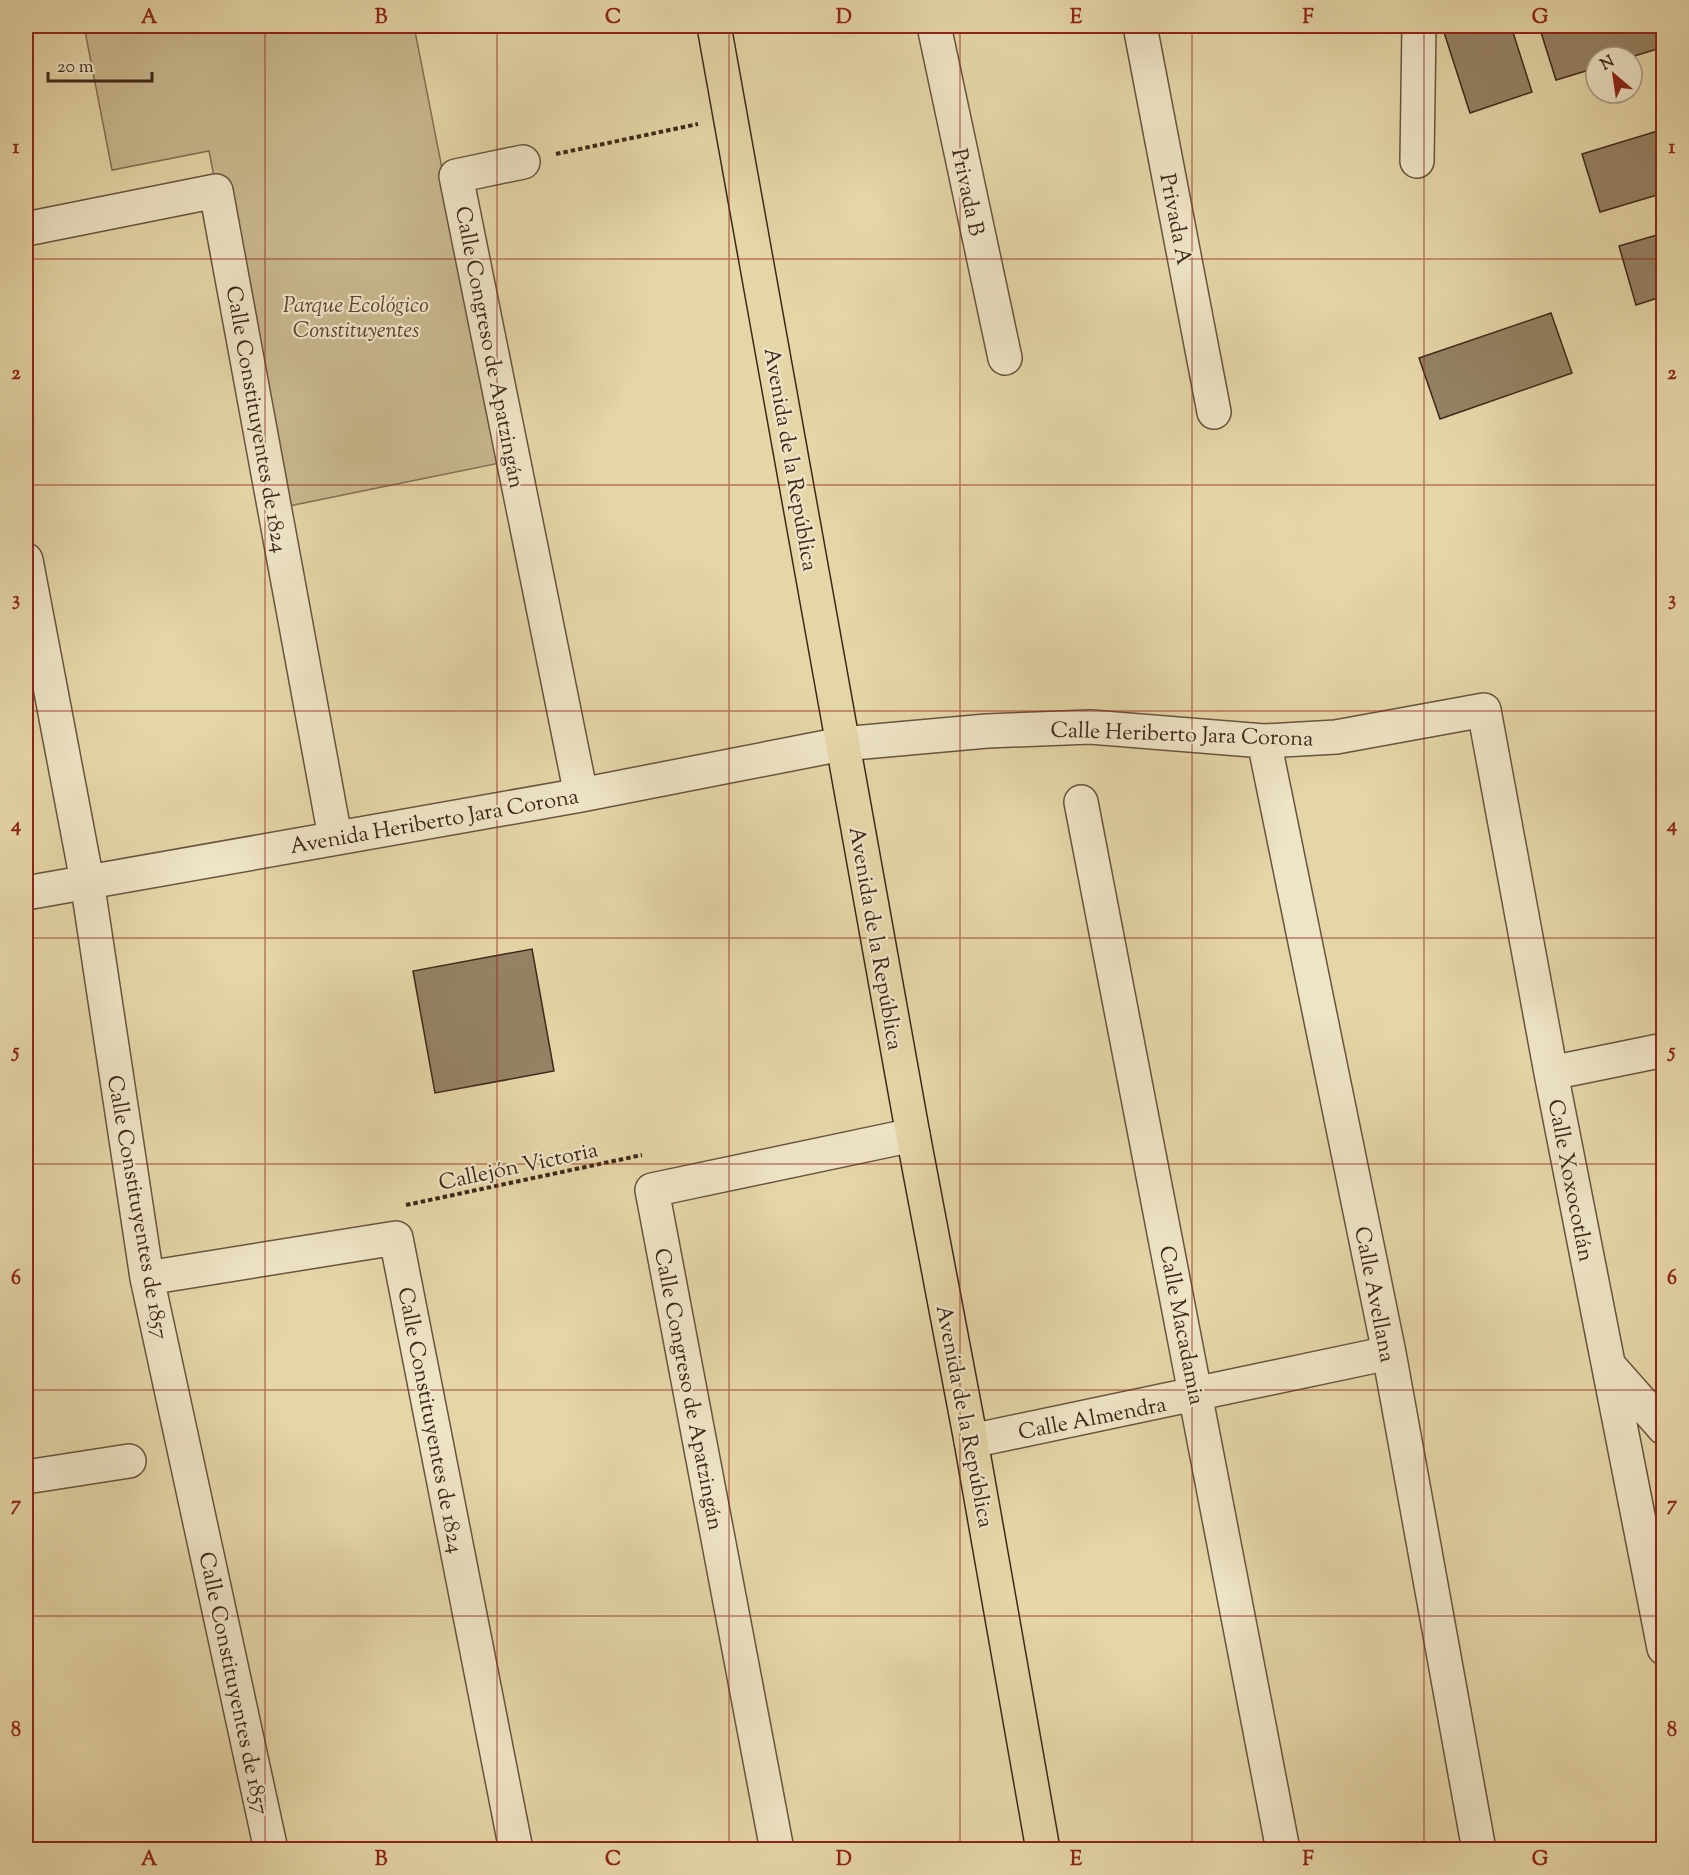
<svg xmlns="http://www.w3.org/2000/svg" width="1689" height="1875" font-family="'Sorts Mill Goudy',serif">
<rect width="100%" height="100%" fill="#e5d6a7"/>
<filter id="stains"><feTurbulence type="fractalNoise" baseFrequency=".00333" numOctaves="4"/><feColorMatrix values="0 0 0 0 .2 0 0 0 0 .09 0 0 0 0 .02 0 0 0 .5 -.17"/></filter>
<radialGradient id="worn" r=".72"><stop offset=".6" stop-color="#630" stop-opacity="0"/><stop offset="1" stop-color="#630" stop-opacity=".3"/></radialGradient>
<!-- green -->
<path fill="#c9b88f" stroke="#847056" stroke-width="1.5" d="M84,26H414L500,463L279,508L209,151L112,170Z"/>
<!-- building -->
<path fill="#958264" stroke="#3e281c" stroke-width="1.5" d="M1442,26H1511L1532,92L1470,113Z
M1539,26H1664V47L1631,57H1596V68L1556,80Z
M1664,129V193L1600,212L1582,154Z
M1664,233V296L1636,305L1619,246Z
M1551,313L1572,373L1440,419L1419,358Z
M1664,344V368L1657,346Z
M532,949L554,1071L435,1093L413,971Z"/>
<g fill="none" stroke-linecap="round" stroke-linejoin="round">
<!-- minor casing -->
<g stroke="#68543f" stroke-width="36">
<path id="minor" d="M934,26L1005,358
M1140,26L1214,412
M1417,161L1419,26
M523,162L456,176L581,795
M26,229L216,191L335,837
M26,560L87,881L147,1278L271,1850
M1264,741L1389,1353L1479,1850
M1081,802L1283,1850
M26,893L581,795L842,744L987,731L1090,727L1264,741L1336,737L1484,710L1551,1073L1664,1648
M1551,1073L1664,1050
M147,1278L396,1238L516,1850
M1610,1367L1664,1428
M971,1441L1389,1353
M26,1477L129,1461
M777,1850L652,1190L913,1135"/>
</g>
<!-- major casing -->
<g stroke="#3e281c" stroke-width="36">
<path id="major" d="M714,26L913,1135L971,1441L1043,1850"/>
</g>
<!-- path -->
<path stroke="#3e281c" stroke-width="4" stroke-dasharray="4.5 3" stroke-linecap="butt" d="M556,154L698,124
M406,1205L642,1155"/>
<!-- minor -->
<use href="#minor" stroke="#eee4c6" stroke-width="33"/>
<!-- major -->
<use href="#major" stroke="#e5d6a7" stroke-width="33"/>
</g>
<!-- grid -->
<path fill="none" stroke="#8f2418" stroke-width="1.5" stroke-opacity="0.55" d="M265,26V1850M497,26V1850M729,26V1850M960,26V1850M1192,26V1850M1424,26V1850M26,259H1664M26,485H1664M26,711H1664M26,938H1664M26,1164H1664M26,1390H1664M26,1616H1664"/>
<g text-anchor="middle" stroke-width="4.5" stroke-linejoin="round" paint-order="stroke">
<!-- street labels -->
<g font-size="22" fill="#3e281c" stroke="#eee4c6">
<text transform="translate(969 192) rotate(78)" y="8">Privada B</text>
<text transform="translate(1177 219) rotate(79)" y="8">Privada A</text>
<text transform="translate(491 347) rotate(79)" y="8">Calle Congreso de Apatzingán</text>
<text transform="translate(258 419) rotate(80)" y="8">Calle Constituyentes de 1824</text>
<text transform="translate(792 459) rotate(80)" y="8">Avenida de la República</text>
<text transform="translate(1182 733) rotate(2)" y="8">Calle Heriberto Jara Corona</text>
<text transform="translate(434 820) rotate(-10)" y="8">Avenida Heriberto Jara Corona</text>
<text transform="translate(877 938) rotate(80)" y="8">Avenida de la República</text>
<text transform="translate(518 1165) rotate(-12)" y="8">Callejón Victoria</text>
<text transform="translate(1572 1180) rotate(79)" y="8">Calle Xoxocotlán</text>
<text transform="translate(139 1207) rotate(80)" y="8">Calle Constituyentes de 1857</text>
<text transform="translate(1376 1294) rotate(79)" y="8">Calle Avellana</text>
<text transform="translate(1183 1325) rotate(79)" y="8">Calle Macadamia</text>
<text transform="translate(690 1389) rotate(79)" y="8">Calle Congreso de Apatzingán</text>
<text transform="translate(966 1416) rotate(79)" y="8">Avenida de la República</text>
<text transform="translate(1092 1417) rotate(-11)" y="8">Calle Almendra</text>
<text transform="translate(432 1420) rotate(79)" y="8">Calle Constituyentes de 1824</text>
<text transform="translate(235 1683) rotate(78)" y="8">Calle Constituyentes de 1857</text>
</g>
<!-- park labels -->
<g font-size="22" font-style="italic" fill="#5a4533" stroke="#eee4c6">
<text x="356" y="312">Parque Ecológico<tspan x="356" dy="25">Constituyentes</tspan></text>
</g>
</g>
<!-- margin -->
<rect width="1689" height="1875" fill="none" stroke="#e5d6a7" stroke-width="66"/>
<!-- north arrow -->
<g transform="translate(1614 75) rotate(331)"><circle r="28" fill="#eee4c6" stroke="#a89982" stroke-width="1.5"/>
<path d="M0-4.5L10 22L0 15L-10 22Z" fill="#8f2418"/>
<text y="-9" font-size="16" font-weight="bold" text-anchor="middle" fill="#3e281c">N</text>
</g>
<!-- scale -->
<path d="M48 72v9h104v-9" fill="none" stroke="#3e281c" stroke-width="3"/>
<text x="57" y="72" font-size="18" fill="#3e281c" stroke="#eee4c6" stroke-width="4.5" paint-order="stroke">20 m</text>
<rect x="33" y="33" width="1623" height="1809" fill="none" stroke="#8f2418" stroke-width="2"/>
<g font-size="20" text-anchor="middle" font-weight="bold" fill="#8f2418">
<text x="149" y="23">A</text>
<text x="381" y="23">B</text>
<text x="613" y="23">C</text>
<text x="844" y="23">D</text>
<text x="1076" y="23">E</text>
<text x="1308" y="23">F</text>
<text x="1540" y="23">G</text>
<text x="16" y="153">1</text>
<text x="1672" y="153">1</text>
<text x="16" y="379">2</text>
<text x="1672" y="379">2</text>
<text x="16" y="605">3</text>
<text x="1672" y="605">3</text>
<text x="16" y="831">4</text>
<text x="1672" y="831">4</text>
<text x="16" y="1057">5</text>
<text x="1672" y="1057">5</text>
<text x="16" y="1284">6</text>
<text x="1672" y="1284">6</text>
<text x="16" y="1510">7</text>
<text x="1672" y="1510">7</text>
<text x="16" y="1736">8</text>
<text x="1672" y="1736">8</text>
<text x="149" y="1865">A</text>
<text x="381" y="1865">B</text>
<text x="613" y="1865">C</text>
<text x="844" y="1865">D</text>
<text x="1076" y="1865">E</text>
<text x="1308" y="1865">F</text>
<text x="1540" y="1865">G</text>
</g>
<rect width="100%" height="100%" filter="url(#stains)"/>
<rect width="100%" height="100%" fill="url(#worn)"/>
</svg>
